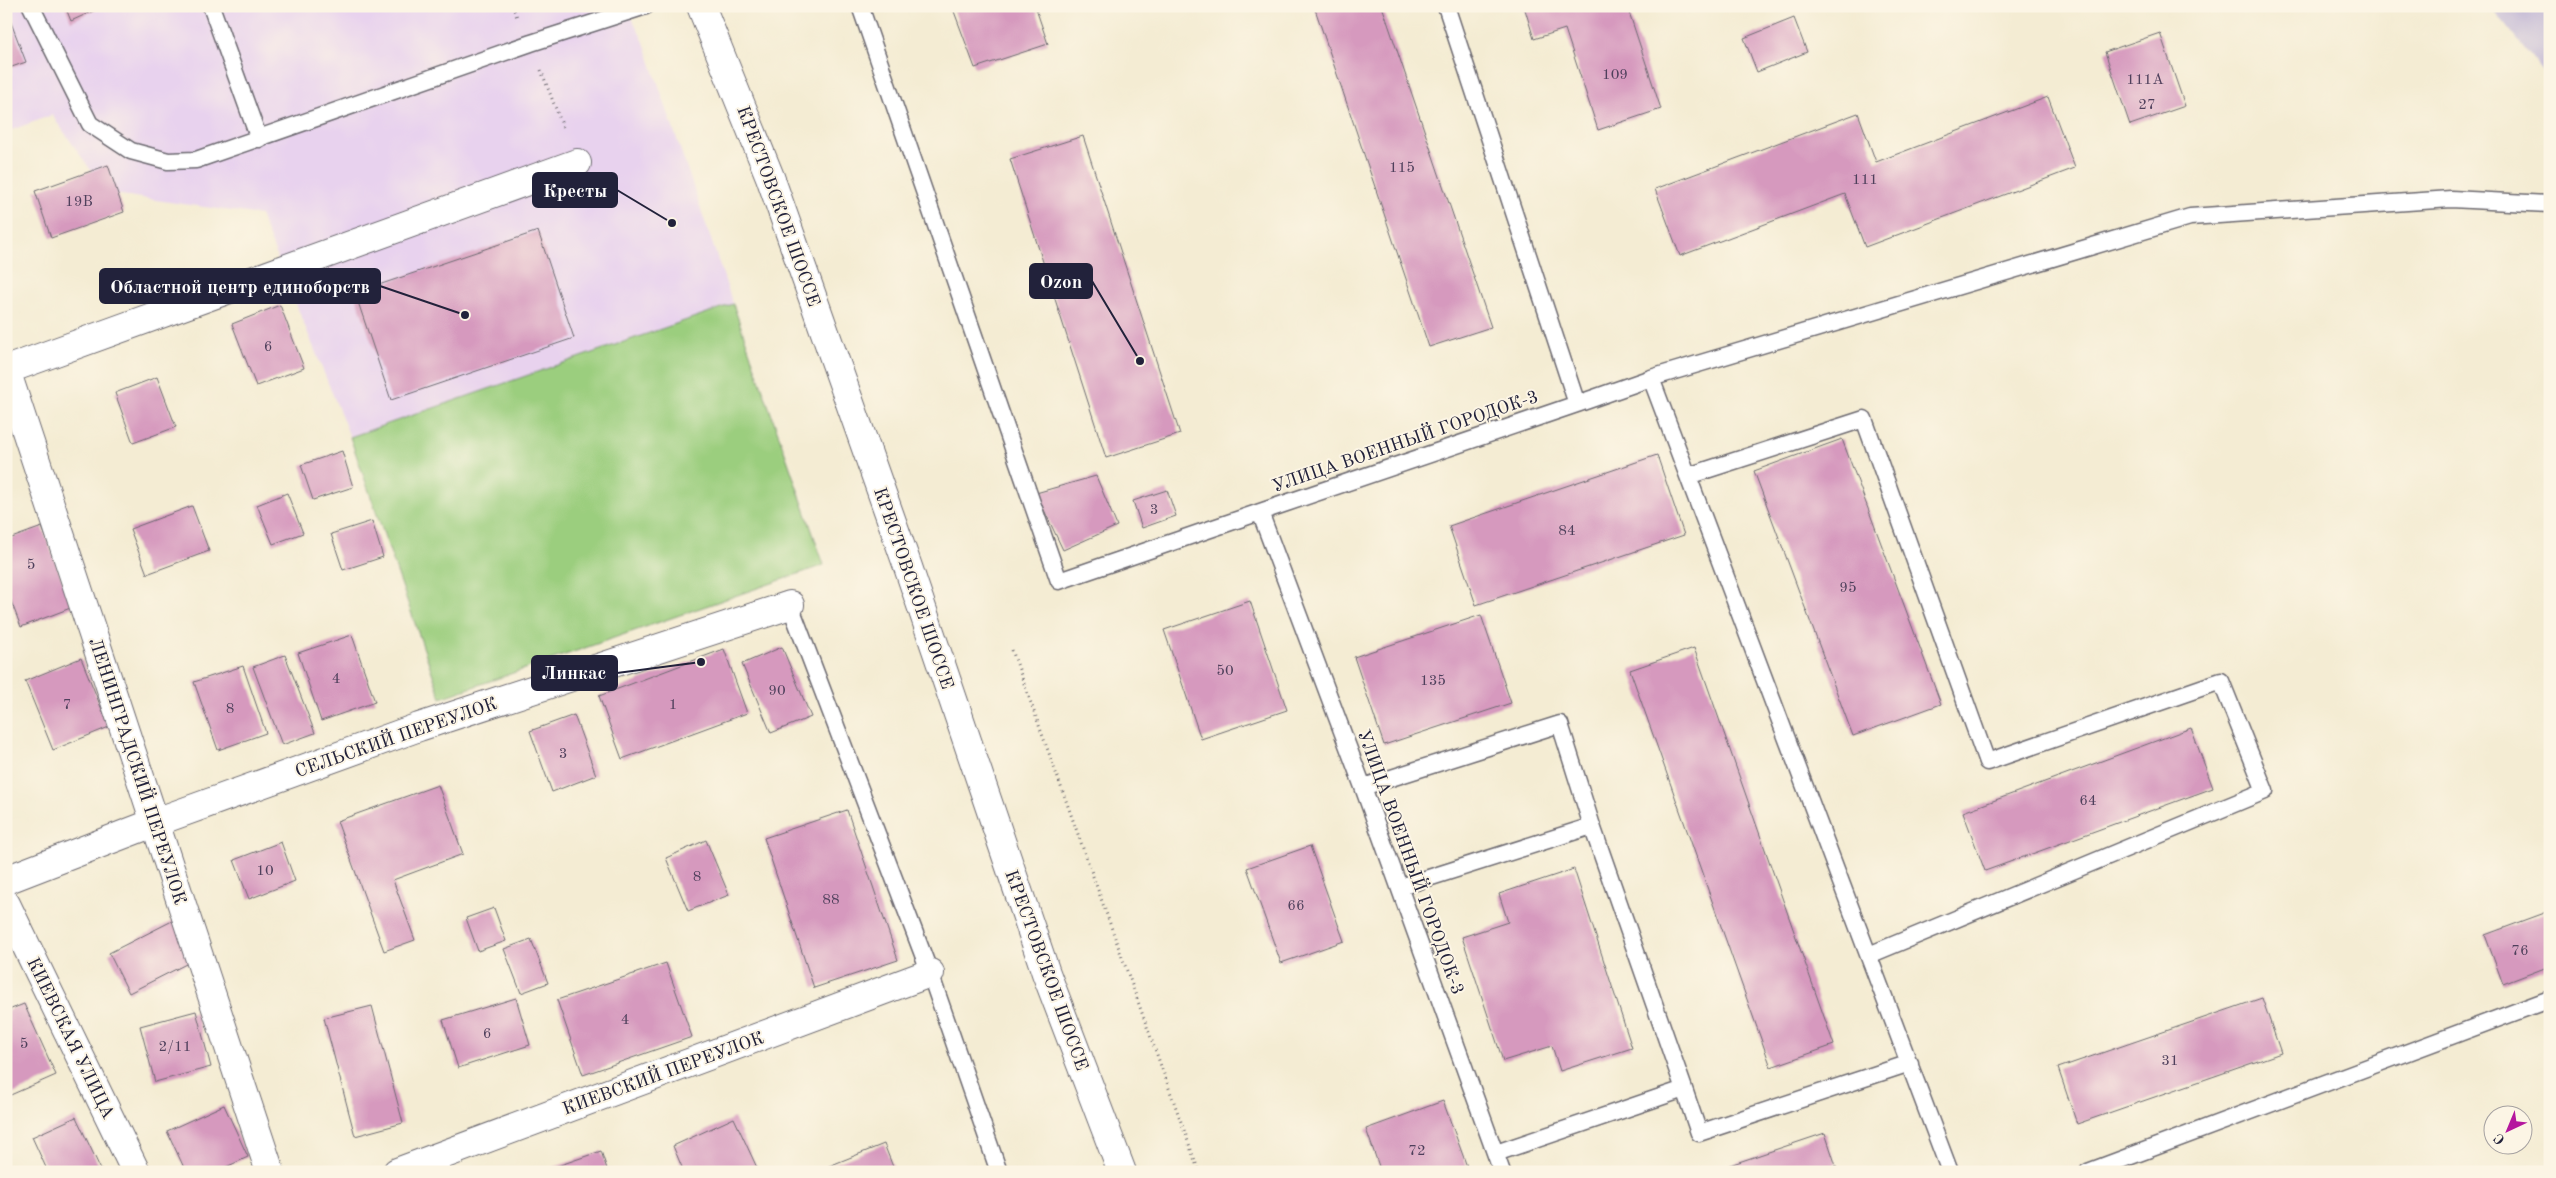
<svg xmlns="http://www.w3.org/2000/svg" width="2556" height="1178" font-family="'Old Standard TT',serif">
<rect width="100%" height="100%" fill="#fcf5e5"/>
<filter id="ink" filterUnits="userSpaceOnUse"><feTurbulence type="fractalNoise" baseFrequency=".02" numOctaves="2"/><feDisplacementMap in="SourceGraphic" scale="10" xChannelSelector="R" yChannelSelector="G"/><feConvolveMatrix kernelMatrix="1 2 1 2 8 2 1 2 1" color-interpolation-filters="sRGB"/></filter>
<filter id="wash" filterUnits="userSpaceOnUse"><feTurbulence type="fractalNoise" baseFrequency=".0096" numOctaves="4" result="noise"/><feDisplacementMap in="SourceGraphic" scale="20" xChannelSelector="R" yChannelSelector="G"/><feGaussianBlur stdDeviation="1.12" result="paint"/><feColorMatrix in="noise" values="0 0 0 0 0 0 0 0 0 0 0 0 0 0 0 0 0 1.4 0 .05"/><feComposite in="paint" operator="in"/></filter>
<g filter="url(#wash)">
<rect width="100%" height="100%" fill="#f4ecd3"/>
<!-- built -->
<path fill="#e8d2ee" d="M6,6H626L644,42L733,304L350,437L260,215L107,193L52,115L6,132Z"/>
<!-- industrial -->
<path fill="#c9bfd7" d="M2491,6H2550V81Z"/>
<!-- green -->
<path fill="#9bce7e" stroke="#5e785c" d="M733,304L824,565L441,698L350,437Z"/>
<g id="blocks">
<!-- building -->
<path fill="#d699be" d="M65,6H104L71,21Z
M952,6H1035L1048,44L975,68Z
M1314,6H1382L1491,327L1429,347Z
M1524,6H1627L1661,109L1598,130L1565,29L1534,39Z
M1794,18L1807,52L1757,72L1744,38Z
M10,20L26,62L6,69V21Z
M2160,33L2185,106L2130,125L2105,52Z
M2048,97L2075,168L1865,247L1845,194L1680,256L1655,189L1858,113L1876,162Z
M1083,136L1180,434L1106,458L1010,159Z
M108,165L124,212L51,238L35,191Z
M538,231L574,338L391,400L355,293Z
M280,305L304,368L256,386L232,324Z
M157,377L176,427L133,443L115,393Z
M1842,439L1941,704L1853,736L1754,471Z
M342,451L353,487L313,500L301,465Z
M1657,455L1684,535L1476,605L1449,526Z
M1096,476L1117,526L1063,550L1036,493Z
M1167,490L1176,516L1142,528L1133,501Z
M287,493L303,533L273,544L257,505Z
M192,506L209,551L147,574L130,529Z
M372,521L383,557L343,570L331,534Z
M42,527L73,607L21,627L6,588V540Z
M1250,601L1287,710L1201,739L1164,630Z
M1481,615L1511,703L1384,745L1354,657Z
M352,635L375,702L321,721L298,653Z
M782,647L811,717L771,733L742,664Z
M1694,648L1834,1045L1771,1067L1630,670Z
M724,649L747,713L622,759L599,696Z
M285,655L315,733L282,745L253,667Z
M81,658L109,727L53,750L25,681Z
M243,666L266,733L218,750L194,682Z
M574,715L596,775L552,792L530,731Z
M2191,728L2213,788L1985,871L1963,812Z
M438,785L463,854L393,880L415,940L384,951L337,821Z
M847,810L898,960L814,988L764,838Z
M706,840L729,895L688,911L666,858Z
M281,842L295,881L249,899L234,860Z
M1310,846L1344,941L1281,963L1247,868Z
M1574,869L1632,1048L1560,1071L1552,1046L1503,1061L1462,937L1508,922L1499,894Z
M494,908L506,941L478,951L466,918Z
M2550,911V966L2503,984L2485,935Z
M176,919L196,959L129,993L109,953Z
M531,939L548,983L521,993L504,949Z
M666,963L692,1037L583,1075L557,1000Z
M516,998L530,1045L458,1068L443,1020Z
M2262,998L2281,1053L2077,1124L2058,1068Z
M24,1004L56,1075L6,1097V1011Z
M372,1006L403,1123L355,1136L324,1018Z
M196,1011L211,1067L155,1082L140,1026Z
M1443,1101L1469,1172H1381L1366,1129Z
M224,1105L248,1157L215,1172H186L167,1131Z
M76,1117L102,1172H48L32,1137Z
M734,1118L759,1172H684L673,1146Z
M1825,1133L1838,1172H1712V1171Z
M884,1144L895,1172H814Z
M601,1151L608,1172H543V1171Z"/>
</g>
</g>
<g filter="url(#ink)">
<use href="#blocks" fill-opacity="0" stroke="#6c6970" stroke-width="1"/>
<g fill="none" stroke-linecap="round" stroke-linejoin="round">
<!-- service casing -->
<g stroke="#6c6970" stroke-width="19">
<path id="service" d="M31,6L90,124L131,151L168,161L196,160L531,43L646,6
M211,6L259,139
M860,6L1059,581L1260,512
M1446,6L1577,404L1260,512L1363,787L1502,1172
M1651,378L1950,1172
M1577,404L1651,378L2190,217L2451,199L2550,204
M1688,476L1864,419L1987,762L2221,681L2265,791L1869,955
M790,605L930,973L999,1172
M1363,787L1560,724L1592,826L1684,1089
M1400,887L1592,826
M1496,1153L1684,1089L1699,1133L1910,1063
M2088,1172L2550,999"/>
</g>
<!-- minor casing -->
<g stroke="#6c6970" stroke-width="30">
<path id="minor" d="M6,370L270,1172
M6,370L577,163
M6,880L156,822L419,727L790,605
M6,904L136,1172
M397,1172L930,973"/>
</g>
<!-- primary casing -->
<g stroke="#6c6970" stroke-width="30">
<path id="primary" d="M701,6L770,177L908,567L1046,973L1122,1172"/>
</g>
<!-- path -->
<path stroke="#6c6970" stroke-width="3" stroke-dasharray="1 4" stroke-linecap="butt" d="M512,6L517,17
M541,70L564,130
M1012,650L1199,1172"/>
<!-- service -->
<use href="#service" stroke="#fff" stroke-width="16"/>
<!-- minor -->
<use href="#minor" stroke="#fff" stroke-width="28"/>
<!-- primary -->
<use href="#primary" stroke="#fff" stroke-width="28"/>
</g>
</g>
<g text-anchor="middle" stroke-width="4" stroke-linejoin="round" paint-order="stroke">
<!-- number labels -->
<g font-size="15" fill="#4f405c">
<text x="1615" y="79">109</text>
<text x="2145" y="84">111А</text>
<text x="2147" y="109">27</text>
<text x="1402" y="172">115</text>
<text x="1865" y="184">111</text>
<text x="79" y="206">19В</text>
<text x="268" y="351">6</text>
<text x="1154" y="514">3</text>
<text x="1567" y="535">84</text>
<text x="31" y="569">5</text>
<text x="1848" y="592">95</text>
<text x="1225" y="675">50</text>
<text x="336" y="683">4</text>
<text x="1433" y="685">135</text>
<text x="777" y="695">90</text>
<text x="67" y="709">7</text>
<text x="673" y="709">1</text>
<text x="230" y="713">8</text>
<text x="563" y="758">3</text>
<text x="2088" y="805">64</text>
<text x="265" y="875">10</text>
<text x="697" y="881">8</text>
<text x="831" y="904">88</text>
<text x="1296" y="910">66</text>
<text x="2520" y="955">76</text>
<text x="625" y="1024">4</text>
<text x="487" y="1038">6</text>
<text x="24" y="1048">5</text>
<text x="175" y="1051">2/11</text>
<text x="2170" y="1065">31</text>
<text x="1417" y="1155">72</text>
</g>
<!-- street labels -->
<g font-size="18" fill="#22223b" stroke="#fcf5e5">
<text transform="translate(779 206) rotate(70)" y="6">КРЕСТОВСКОЕ ШОССЕ</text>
<text transform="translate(1405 441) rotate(-19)" y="6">УЛИЦА ВОЕННЫЙ ГОРОДОК-3</text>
<text transform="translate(914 588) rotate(71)" y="6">КРЕСТОВСКОЕ ШОССЕ</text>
<text transform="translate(396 737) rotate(-19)" y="6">СЕЛЬСКИЙ ПЕРЕУЛОК</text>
<text transform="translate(138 771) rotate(72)" y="6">ЛЕНИНГРАДСКИЙ ПЕРЕУЛОК</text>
<text transform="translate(1411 862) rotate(70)" y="6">УЛИЦА ВОЕННЫЙ ГОРОДОК-3</text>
<text transform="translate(1047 970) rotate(70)" y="6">КРЕСТОВСКОЕ ШОССЕ</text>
<text transform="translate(71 1038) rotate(64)" y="6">КИЕВСКАЯ УЛИЦА</text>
<text transform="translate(663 1073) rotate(-20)" y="6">КИЕВСКИЙ ПЕРЕУЛОК</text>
</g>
</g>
<!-- callouts -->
<path fill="none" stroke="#22223b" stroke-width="2" d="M672 223L617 190M1140 361L1092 281M465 315L380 286M701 662L617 673"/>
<g fill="#22223b" stroke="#fcf5e5" stroke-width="2">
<circle cx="672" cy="223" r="5"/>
<circle cx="1140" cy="361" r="5"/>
<circle cx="465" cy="315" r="5"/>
<circle cx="701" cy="662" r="5"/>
</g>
<g fill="#22223b" stroke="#22223b" stroke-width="2">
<rect x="533" y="173" width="84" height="34" rx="5"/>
<rect x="1030" y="264" width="62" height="34" rx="5"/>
<rect x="100" y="269" width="280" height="34" rx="5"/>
<rect x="532" y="656" width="85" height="34" rx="5"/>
</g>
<g font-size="19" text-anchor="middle" font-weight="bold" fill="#fff">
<text x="575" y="197">Кресты</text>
<text x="1061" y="288">Ozon</text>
<text x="240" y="293">Областной центр единоборств</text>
<text x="574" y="679">Линкас</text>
</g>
<!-- margin -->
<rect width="2556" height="1178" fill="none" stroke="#fcf5e5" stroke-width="25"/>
<!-- north arrow -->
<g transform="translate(2508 1130) rotate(224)"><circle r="24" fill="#fcf5e5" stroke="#a5a1a1"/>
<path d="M0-4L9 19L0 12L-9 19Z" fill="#b5179e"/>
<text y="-8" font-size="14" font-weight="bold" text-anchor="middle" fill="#22223b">С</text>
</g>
</svg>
